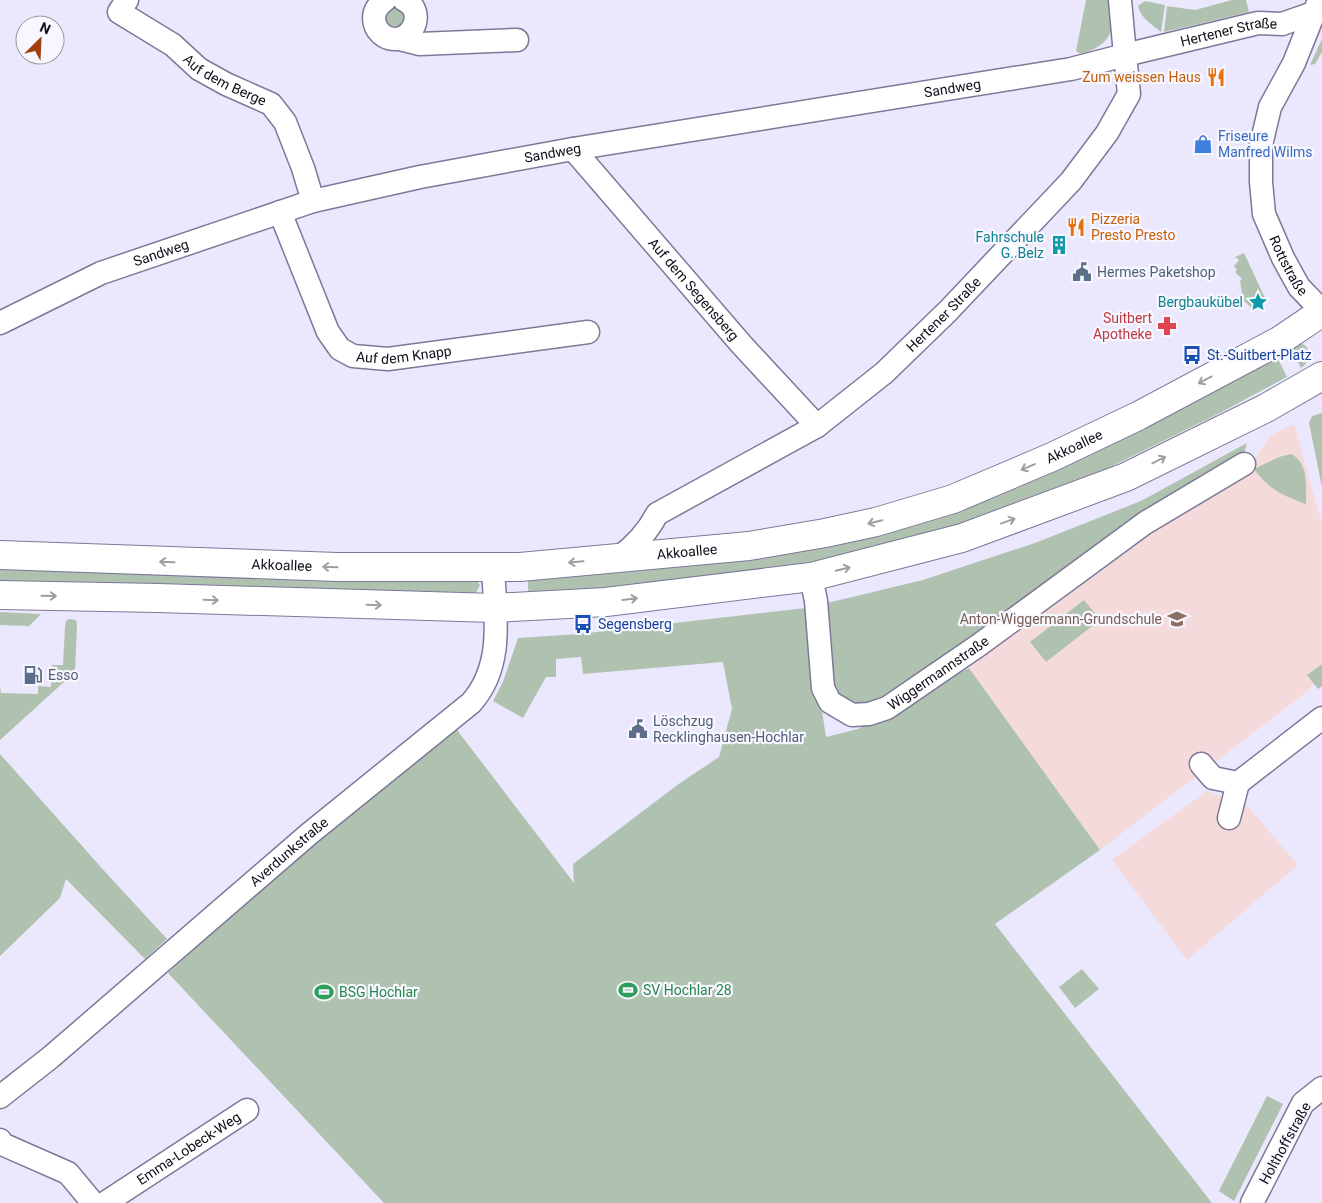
<svg xmlns="http://www.w3.org/2000/svg" width="1322" height="1203" font-family="Roboto,sans-serif">
<rect width="100%" height="100%" fill="#ebe8fe"/>
<!-- education -->
<path fill="#f5dadc" d="M1294,424L1322,524V675L1309,690L1100,850L969,668L1095,570L1251,464L1271,435Z
M1207,791L1246,804L1298,865L1187,960L1112,860Z"/>
<!-- green -->
<path fill="#afc2b0" d="M1086,0H1111C1113,21 1116,38 1094,49C1089,51 1084,54 1079,53L1076,51Z
M1232,0H1246L1249,12L1164,32L1167,6L1195,10Z
M1145,1L1165,5L1161,32C1152,25 1140,17 1138,6Z
M391,6H396L405,11L406,26L387,31L382,13Z
M1322,39V52L1315,64L1310,65Z
M1244,253L1265,298L1263,303L1254,310L1243,300L1240,281L1242,279L1235,272L1237,270L1234,266L1239,260L1235,257Z
M1299,342C1312,347 1313,360 1301,368L1288,344Z
M1274,351L1287,377L1214,416L1094,475L988,516L836,559L706,581L528,596V575L833,538Z
M1322,413V487L1309,423L1312,416Z
M1247,443L1242,460L894,693L862,707L840,698L832,687L823,604L923,580L1035,543L1141,501Z
M1291,454C1309,463 1306,487 1306,504C1284,496 1268,489 1254,469L1279,457Z
M0,564L475,579L480,585L474,597L0,586Z
M1084,600L1100,620L1046,662L1030,642Z
M806,608L826,737L858,729L969,668L1100,850L995,924L1212,1203H384L168,973L286,865L457,730L574,883L573,864L680,783L719,757L732,709L723,662L583,674L581,657L556,659V677H546L523,718L493,701L503,682L518,638L579,634Z
M0,612L41,614L29,626L0,625Z
M69,619L76,620L77,626L75,672L0,740V686L1,693L38,694V686L51,687L52,665H63L65,627L66,621Z
M1322,664V686L1318,689L1307,675Z
M0,754L108,875L167,939L145,959L66,879L60,898L0,956Z
M1082,969L1099,989L1075,1008L1059,987Z
M1267,1096L1283,1104L1234,1201L1219,1191Z"/>
<g fill="none" stroke-linecap="round" stroke-linejoin="round">
<!-- minor casing -->
<g stroke="#7d7898" stroke-width="25">
<g id="minor">
<path id="s1" d="M127,0L119,12L173,45L199,69L226,84L271,104L285,122L303,168L313,201"/>
<path d="M385,0C377,6 372,13 375,24C376,29 380,33 384,36C410,50 429,11 404,0"/>
<path id="s2" d="M1318,3L1294,63L1270,107L1261,145V182L1264,214L1283,258L1299,287L1322,311"/>
<path d="M400,39L420,44L517,40"/>
<path id="s3" d="M573,149L741,344L817,426"/>
<path id="s4" d="M280,212L328,332L340,349L353,356L388,359L588,332"/>
<path id="s5" d="M0,323L101,273L313,201L420,177L573,149L1071,69L1125,55L1120,0"/>
<path id="s6" d="M618,558C635,546 647,533 657,514L817,426L884,373L948,311L1071,181L1107,133L1129,94L1125,55L1258,23L1282,24L1322,10"/>
<path id="s7" d="M811,577L816,601L823,688L830,702L852,715L869,714L887,708L979,645L1145,523L1244,464"/>
<path d="M1201,764L1213,778L1238,783L1322,718"/>
<path d="M1229,818L1238,783"/>
<path id="s8" d="M0,1097L51,1057L309,834L471,703C505,665 495,614 493,567"/>
<path d="M0,1140L2,1144L68,1173L93,1203"/>
<path id="s9" d="M105,1203L247,1110"/>
<path d="M1252,1203L1303,1103L1322,1088"/>
</g>
</g>
<!-- major casing -->
<g stroke="#7d7898" stroke-width="30">
<g id="major">
<path id="s10" d="M0,555L337,567H520L749,546L825,533L876,522L953,499L1052,457L1138,416L1279,341L1322,312"/>
<path d="M0,595L158,598L494,608L606,602L811,577L962,538L1126,477L1266,408L1322,376"/>
</g>
</g>
<!-- minor -->
<use href="#minor" stroke="#fff" stroke-width="22"/>
<!-- major -->
<use href="#major" stroke="#fff" stroke-width="28"/>
</g>
<!-- one-way arrows -->
<defs><path id="oneway-shaft" d="M-6 0H5M1.5-3L5.5 0L1.5 3" fill="none" stroke-width="1.6" stroke-linecap="round" stroke-linejoin="round" transform="scale(1.25)"/></defs>
<g stroke="#9f9ea3">
<use href="#oneway-shaft" transform="translate(1205 380) rotate(152)"/>
<use href="#oneway-shaft" transform="translate(1159 460) rotate(-27)"/>
<use href="#oneway-shaft" transform="translate(1028 467) rotate(157)"/>
<use href="#oneway-shaft" transform="translate(1008 521) rotate(-20)"/>
<use href="#oneway-shaft" transform="translate(875 522) rotate(166)"/>
<use href="#oneway-shaft" transform="translate(167 562) rotate(-178)"/>
<use href="#oneway-shaft" transform="translate(576 562) rotate(175)"/>
<use href="#oneway-shaft" transform="translate(330 567) rotate(-178)"/>
<use href="#oneway-shaft" transform="translate(843 569) rotate(-14)"/>
<use href="#oneway-shaft" transform="translate(49 596) rotate(1)"/>
<use href="#oneway-shaft" transform="translate(630 599) rotate(-7)"/>
<use href="#oneway-shaft" transform="translate(211 600) rotate(2)"/>
<use href="#oneway-shaft" transform="translate(374 605) rotate(2)"/>
</g>
<!-- icons -->
<defs>
<g id="restaurant-bare" transform="scale(1.5)"><path d="M-5-6h1v4h1v-4h1v4h1v-4h1v5L-1.5 .5V6h-2V.5L-5-1ZM5-6V6H3V1.5H1.5Q1.5-4 5-6Z" fill="#e8710a" stroke="#f8f7ff" stroke-width="2.5" paint-order="stroke"/></g>
<g id="shop-bare" transform="scale(1.5)"><path d="M-5-2.5h2.3a2.7 3.5 0 0 1 5.4 0H5L5.5 6h-11ZM-1.5-2.5h3a1.5 2.3 0 0 0-3 0Z" fill="#3f7fe0" stroke="#f8f7ff" stroke-width="2.5" paint-order="stroke"/></g>
<g id="building-bare" transform="scale(1.5)"><path d="M-4-6H4V6H1V3H-1V6H-4ZM-2.5-4.3h1.7v1.8h-1.7ZM.8-4.3h1.7v1.8H.8ZM-2.5-1h1.7V.8h-1.7ZM.8-1h1.7V.8H.8Z" fill="#0f9aa8" stroke="#f8f7ff" stroke-width="2.5" paint-order="stroke"/></g>
<g id="civic-bare" transform="scale(1.5)"><path d="M-.6-6.5H3V-4.5H.6V-3L4-1V1h2V6H-6V1h2V-1L-.6-3ZM-1.2 2.5V6h2.4V2.5Z" fill="#5c6f8a" stroke="#f8f7ff" stroke-width="2.5" paint-order="stroke"/></g>
<g id="sight-bare" transform="scale(1.5)"><path d="M0-6L1.8-2.2L6-1.7L2.9 1.2L3.7 5.4L0 3.3L-3.7 5.4L-2.9 1.2L-6-1.7L-1.8-2.2Z" fill="#0f9aa8" stroke="#f8f7ff" stroke-width="2.5" paint-order="stroke"/></g>
<g id="pharmacy-bare" transform="scale(1.5)"><path d="M-2-6h4v4h4v4h-4v4h-4v-4h-4v-4h4Z" fill="#e0444e" stroke="#f8f7ff" stroke-width="2.5" paint-order="stroke"/></g>
<g id="bus-bare" transform="scale(1.5)"><path d="M-5-6H5V4H4V6H2V4H-2V6H-4V4H-5ZM-3.5-4V0h7V-4ZM-3.5 1.2v1.5H-2V1.2ZM2 1.2v1.5H3.5V1.2Z" fill="#1a4fb4" stroke="#f8f7ff" stroke-width="2.5" paint-order="stroke"/></g>
<g id="school-bare" transform="scale(1.5)"><path d="M0-5L7-2L0 1L-7-2ZM-4 1L0 2.5L4 1V4Q0 6-4 4Z" fill="#8d6e63" stroke="#f8f7ff" stroke-width="2.5" paint-order="stroke"/></g>
<g id="fuel-bare" transform="scale(1.5)"><path d="M-5.5-6h7V0h2V4h1.3V-2.5L3-4.5l.8-.8L6-3V5H2.5V1h-1V6h-7ZM-4.2-4.7v3.2H.2V-4.7Z" fill="#5c6f8a" stroke="#f8f7ff" stroke-width="2.5" paint-order="stroke"/></g>
<g id="stadium-bare" transform="scale(1.5)"><path d="M0-5a6.5 5 0 1 0 0 10a6.5 5 0 1 0 0-10ZM-3.5-1.8h7v3.6h-7Z" fill="#2e9e5b" stroke="#f8f7ff" stroke-width="2.5" paint-order="stroke"/></g>
</defs>
<g fill-rule="evenodd">
<use href="#restaurant-bare" x="1216" y="77"/>
<use href="#shop-bare" x="1203" y="144"/>
<use href="#restaurant-bare" x="1076" y="227"/>
<use href="#building-bare" x="1059" y="245"/>
<use href="#civic-bare" x="1082" y="272"/>
<use href="#sight-bare" x="1258" y="302"/>
<use href="#pharmacy-bare" x="1167" y="326"/>
<use href="#bus-bare" x="1192" y="355"/>
<use href="#school-bare" x="1177" y="619"/>
<use href="#bus-bare" x="583" y="624"/>
<use href="#fuel-bare" x="33" y="675"/>
<use href="#civic-bare" x="638" y="729"/>
<use href="#stadium-bare" x="628" y="990"/>
<use href="#stadium-bare" x="324" y="992"/>
</g>
<g text-anchor="middle" stroke-width="4.5" stroke-linejoin="round" paint-order="stroke">
<!-- street labels -->
<g font-size="14" fill="#100d19" stroke="#f8f7ff">
<text dy="5" stroke="none"><textPath href="#s6" startOffset="846">Hertener Straße</textPath></text>
<text dy="5" stroke="none"><textPath href="#s1" startOffset="141">Auf dem Berge</textPath></text>
<text dy="5" stroke="none"><textPath href="#s5" startOffset="986">Sandweg</textPath></text>
<text dy="5" stroke="none"><textPath href="#s5" startOffset="581">Sandweg</textPath></text>
<text dy="5" stroke="none"><textPath href="#s5" startOffset="176">Sandweg</textPath></text>
<text dy="5" stroke="none"><textPath href="#s2" startOffset="280">Rottstraße</textPath></text>
<text dy="5" stroke="none"><textPath href="#s3" startOffset="185">Auf dem Segensberg</textPath></text>
<text dy="5" stroke="none"><textPath href="#s6" startOffset="411">Hertener Straße</textPath></text>
<text dy="5" stroke="none"><textPath href="#s4" startOffset="216">Auf dem Knapp</textPath></text>
<text dy="5" stroke="none"><textPath href="#s10" startOffset="1092">Akkoallee</textPath></text>
<text dy="5" stroke="none"><textPath href="#s10" startOffset="688">Akkoallee</textPath></text>
<text dy="5" stroke="none"><textPath href="#s10" startOffset="282">Akkoallee</textPath></text>
<text dy="5" stroke="none"><textPath href="#s7" startOffset="251">Wiggermannstraße</textPath></text>
<text dy="5" stroke="none"><textPath href="#s8" startOffset="379">Averdunkstraße</textPath></text>
<text transform="translate(1285 1143) rotate(-61)" y="5">Holthoffstraße</text>
<text dy="5" stroke="none"><textPath href="#s9" startOffset="100">Emma-Lobeck-Weg</textPath></text>
</g>
<!-- food labels -->
<g font-size="14" fill="#c56008" stroke="#f8f7ff" text-anchor="end">
<text x="1201" y="82">Zum weissen Haus</text>
<text x="1091" y="224" text-anchor="start">Pizzeria<tspan x="1091" dy="16">Presto Presto</tspan></text>
</g>
<!-- shop labels -->
<g font-size="14" fill="#366cbe" stroke="#f8f7ff" text-anchor="start">
<text x="1218" y="141">Friseure<tspan x="1218" dy="16">Manfred Wilms</tspan></text>
</g>
<!-- culture labels -->
<g font-size="14" fill="#0d838f" stroke="#f8f7ff" text-anchor="end">
<text x="1044" y="242">Fahrschule<tspan x="1044" dy="16">G. Belz</tspan></text>
<text x="1243" y="307">Bergbaukübel</text>
</g>
<!-- service labels -->
<g font-size="14" fill="#4e5e75" stroke="#f8f7ff" text-anchor="start">
<text x="1097" y="277">Hermes Paketshop</text>
<text x="48" y="680">Esso</text>
<text x="653" y="726">Löschzug<tspan x="653" dy="16">Recklinghausen-Hochlar</tspan></text>
</g>
<!-- health labels -->
<g font-size="14" fill="#be3a42" stroke="#f8f7ff" text-anchor="end">
<text x="1152" y="323">Suitbert<tspan x="1152" dy="16">Apotheke</tspan></text>
</g>
<!-- transit labels -->
<g font-size="14" fill="#164399" stroke="#f8f7ff" text-anchor="start">
<text x="1207" y="360">St.-Suitbert-Platz</text>
<text x="598" y="629">Segensberg</text>
</g>
<!-- education labels -->
<g font-size="14" fill="#785e54" stroke="#f8f7ff" text-anchor="end">
<text x="1162" y="624">Anton-Wiggermann-Grundschule</text>
</g>
<!-- leisure labels -->
<g font-size="14" fill="#27864d" stroke="#f8f7ff" text-anchor="start">
<text x="643" y="995">SV Hochlar 28</text>
<text x="339" y="997">BSG Hochlar</text>
</g>
</g>
<!-- north arrow -->
<g transform="translate(40 40) rotate(24)"><circle r="24" fill="#f8f7ff" stroke="#9b99a3"/>
<path d="M0-4L9 19L0 12L-9 19Z" fill="#a23e0b"/>
<text y="-8" font-size="14" font-weight="bold" text-anchor="middle" fill="#100d19">N</text>
</g>
</svg>
